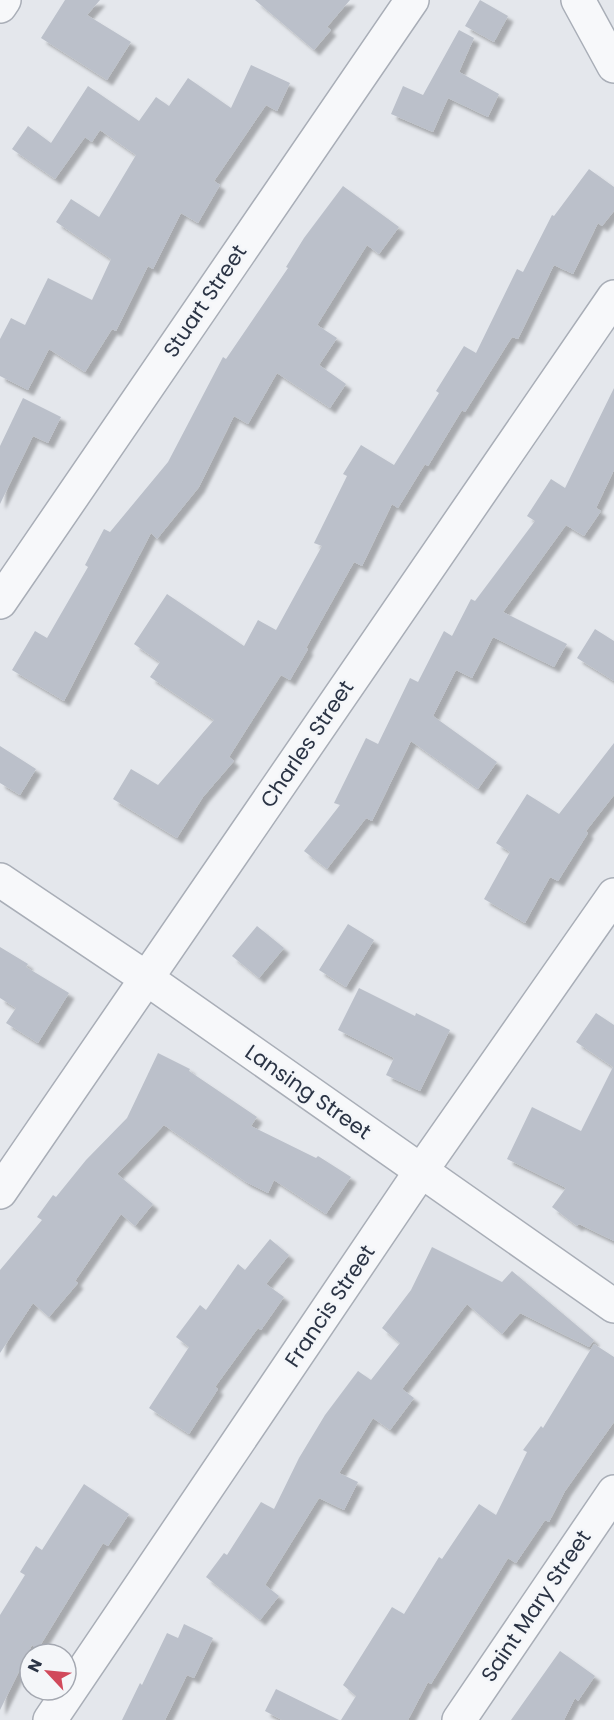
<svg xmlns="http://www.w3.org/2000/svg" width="614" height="1720" font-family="Poppins,sans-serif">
<defs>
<filter id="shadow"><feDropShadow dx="5.5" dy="5.5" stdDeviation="1.5" flood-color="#0004"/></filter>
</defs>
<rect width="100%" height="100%" fill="#e4e7ec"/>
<!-- building -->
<path fill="#bbc0ca" filter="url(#shadow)" d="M65,0H100L87,15L131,42L107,80L41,38Z
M255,0H350L327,27L331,30L314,50Z
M480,0L508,16L494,42L465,26Z
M459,30L474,38L459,72L499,94L488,117L448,98L433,132L391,114L403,86L423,95Z
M251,65L290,83L277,111L266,105L214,181L220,185L198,223L181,213L153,269L148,266L116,331L112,329L85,372L49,349L28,390L0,376V339L11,318L25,325L48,278L92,300L111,259L56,222L71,199L99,217L136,155L100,130L92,142L85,137L55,179L12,149L28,126L51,143L88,86L139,121L156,97L169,106L188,78L231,108Z
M589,169L614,187V211L602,226L598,223L573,274L554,265L518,339L512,337L465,412L462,410L428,466L425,464L398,508L392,504L362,566L354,562L306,648L308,649L290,680L281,675L229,757L234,761L203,797L177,838L113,799L131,769L158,785L214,720L150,677L160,662L134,644L167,594L244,646L258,620L276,630L322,546L314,543L347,476L343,474L361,445L394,465L439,393L436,391L464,346L476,353L517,269L523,272L552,215L554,216Z
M343,186L399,227L379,254L367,245L317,325L337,338L319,365L346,384L330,408L277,373L248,424L234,416L199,487L157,539L151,533L64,701L12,670L35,631L47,638L88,567L85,565L104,529L110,532L168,462L223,357L226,359L288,268L286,267L304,238Z
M614,388V470L596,508L601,511L584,536L566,525L503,612L567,644L554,667L493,637L472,678L456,670L433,716L497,762L478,789L411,741L372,821L366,818L327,869L304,851L340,805L334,803L366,738L378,744L410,678L418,682L444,631L452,636L471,599L475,601L535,521L527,516L551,479L565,488Z
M23,398L61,417L48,443L33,436L0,504V446Z
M595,629L614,641V681L577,658Z
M614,743V795L586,831L588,833L558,881L550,877L525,923L484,899L510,852L496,843L527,794L559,814Z
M0,746L36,769L20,795L0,783Z
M348,924L374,940L346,987L319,970Z
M257,926L284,948L259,978L232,956Z
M0,947L28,964L26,967L69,993L38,1043L6,1023L16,1008L0,998Z
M359,988L415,1016L416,1013L450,1030L420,1091L386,1075L394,1058L338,1030Z
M596,1013L614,1025V1241L579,1224L577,1226L552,1207L566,1188L507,1159L532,1107L581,1131L613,1067L576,1042Z
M158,1053L190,1069L189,1071L257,1117L251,1126L316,1158L318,1156L351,1177L326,1214L274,1180L268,1193L246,1182L164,1125L117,1174L153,1204L135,1226L121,1214L75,1281L78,1283L49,1317L33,1303L0,1353V1270L42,1220L37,1217L53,1195L56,1197L86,1160L127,1118Z
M270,1239L289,1255L266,1284L284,1297L261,1330L258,1328L215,1387L218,1389L189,1434L149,1408L189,1347L176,1337L200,1305L206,1310L238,1264L245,1270Z
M432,1247L502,1282L512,1271L594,1340L589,1347L520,1313L502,1334L467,1304L402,1389L414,1398L390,1430L373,1418L339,1473L358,1482L344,1510L319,1498L265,1585L279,1596L260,1620L206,1577L224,1553L227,1555L261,1502L274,1509L299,1458L325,1415L358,1371L371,1380L400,1343L382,1328L411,1290Z
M594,1344L614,1357V1422L565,1491L549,1522L545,1520L516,1563L508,1558L431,1684L428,1682L408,1720H341L356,1696L343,1685L392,1607L404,1614L439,1557L442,1559L479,1504L496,1515L527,1452L523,1450L541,1426L543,1428Z
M84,1484L129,1514L108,1546L103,1543L38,1649L32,1645L0,1710V1615L25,1575L20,1572L36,1546L42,1550Z
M184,1624L213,1638L194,1678L187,1675L165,1720H122L140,1683L142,1685L167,1633L178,1638Z
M560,1651L595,1676L578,1701L575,1698L564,1720H511Z
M276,1689L339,1720H282L265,1711Z"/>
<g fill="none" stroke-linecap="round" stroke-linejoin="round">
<!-- minor casing -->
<g stroke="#a9aeb7" stroke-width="36">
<path id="minor" d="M578,0L614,66
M0,6L4,0
M0,602L412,0
M0,880L146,978L614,1306
M0,1192L614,297
M50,1720L421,1171L614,895
M459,1720L614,1492"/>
</g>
<!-- minor -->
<use href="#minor" stroke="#f7f8fa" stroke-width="33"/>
</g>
<g text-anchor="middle" stroke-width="5" stroke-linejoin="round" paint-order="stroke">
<!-- street labels -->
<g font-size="21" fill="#2b3445" stroke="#f4f6f9">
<text transform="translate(205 301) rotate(-56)" y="7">Stuart Street</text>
<text transform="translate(307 744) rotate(-56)" y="7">Charles Street</text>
<text transform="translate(308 1092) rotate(35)" y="7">Lansing Street</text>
<text transform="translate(330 1306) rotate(-56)" y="7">Francis Street</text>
<text transform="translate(536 1606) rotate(-56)" y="7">Saint Mary Street</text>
</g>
</g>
<!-- north arrow -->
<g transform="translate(48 1672) rotate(296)"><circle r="28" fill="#f4f6f9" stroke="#a4a8b1" stroke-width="1.5"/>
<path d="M0-4.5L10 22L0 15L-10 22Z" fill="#d1495b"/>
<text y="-9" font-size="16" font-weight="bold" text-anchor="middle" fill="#2b3445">N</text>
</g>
</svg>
